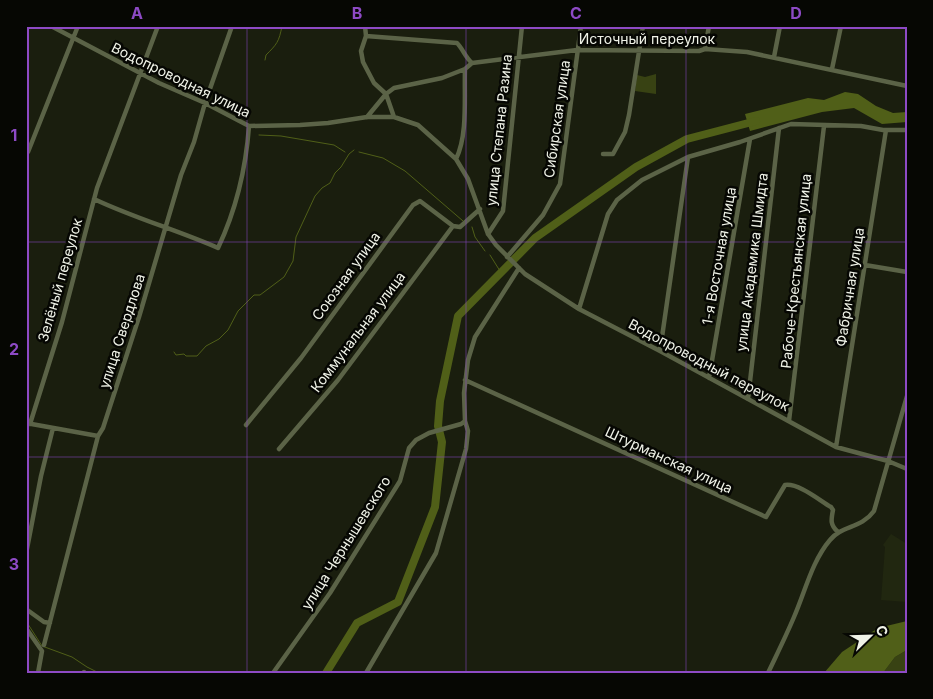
<svg xmlns="http://www.w3.org/2000/svg" width="933" height="699" font-family="Inter,sans-serif">
<rect width="100%" height="100%" fill="#1a1e0e"/>
<!-- built -->
<path fill="#212710" d="M891,534L907,544V602L881,600L885,547L883,545Z"/>
<!-- green -->
<path fill="#384213" d="M656,74V94L635,91L637,75L645,77Z
M907,650V673H883L895,657Z"/>
<!-- water -->
<path fill="#505f18" d="M845,92L858,94L876,106L893,113L907,112V122L882,124L854,108L822,112L750,131L745,114L808,98L824,100Z
M907,621V650L895,657L883,673H824L842,652L878,628Z"/>
<g fill="none" stroke-linecap="round" stroke-linejoin="round">
<!-- stream -->
<path stroke="#505f18" stroke-width="1" d="M265,60L266,55C277,44 279,42 282,26
M259,135L281,136L334,145L345,152
M359,152L383,158L405,171L463,221
M472,227L475,237L485,251
M490,255L500,271
M174,352L176,355L184,354L186,356H197L206,346L219,339L228,330L238,311L254,295H260L284,277L293,261L296,237L315,196L322,188L330,183L335,173L341,167L349,154L354,150
M26,621L42,646L72,657L87,667L99,673"/>
<!-- river -->
<path stroke="#505f18" stroke-width="8" d="M326,673L357,623L398,602L435,507L442,442L438,426L440,401L458,316L535,238L636,167L687,139L756,121"/>
<!-- minor -->
<path stroke="#5b6347" stroke-width="4.5" d="M51,26L159,83L205,103L249,126L300,125L328,123L367,117H394L418,125L456,159L468,179L488,234L496,245L525,274L579,309L660,351L836,447L888,461L907,469
M365,26L366,36L361,51L363,62L374,83L386,94L394,117
M366,36L457,43C463,49 465,57 472,63L577,50L699,51L705,49L747,52L907,86
M705,49L709,26
M774,57L780,26
M832,69L841,26
M367,117L386,94L394,88L442,78L465,69L472,63
M28,152L78,26
M603,154H613L625,132L629,115L643,26
M456,159C468,135 464,96 465,69
M94,199C134,218 177,230 218,248C236,210 246,167 249,126
M488,234L503,211L522,26
M507,257L543,215L560,184L581,26
M865,265L907,272
M579,309L608,214L617,200L642,180L688,157L740,142L791,124L861,126L883,130H907
M660,351L688,157
M709,378L750,139
M465,380L766,517L785,485C799,483 819,500 831,507L833,510C831,520 830,525 838,532
M748,399L779,128
M789,421L824,126
M26,423L98,436
M30,424L62,322L97,188L158,26
M246,425L301,358L413,205L420,201L453,226L460,227L480,209
M836,447L886,130
M279,449L338,380L453,226
M26,554L41,476L53,428
M26,609L44,622L50,623
M26,628L42,651L38,673
M44,645L98,436L103,428L139,317L181,175L194,142L205,103L232,26
M84,673V672
M273,673L330,593L400,481L409,448L416,440L429,433L461,424L465,421L464,393L468,360L475,337L519,268
M366,673L436,553L466,449L468,431L465,421
M768,673C777,654 786,636 794,617C805,592 812,561 830,540C842,525 861,529 874,511L907,396"/>
</g>
<!-- grid -->
<path fill="none" stroke="#8d4ac5" stroke-width="1" stroke-opacity="0.55" d="M247,26V673M466,26V673M686,26V673M26,242H907M26,457H907"/>
<g text-anchor="middle" stroke-width="5" stroke-linejoin="round" paint-order="stroke">
<!-- street labels -->
<g font-size="14" fill="#f0f3e8" stroke="#060703">
<text x="647" y="44">Источный переулок</text>
<text transform="translate(181 80) rotate(26)" y="5">Водопроводная улица</text>
<text transform="translate(557 119) rotate(-82)" y="5">Сибирская улица</text>
<text transform="translate(499 130) rotate(-84)" y="5">улица Степана Разина</text>
<text transform="translate(719 256) rotate(-80)" y="5">1-я Восточная улица</text>
<text transform="translate(752 262) rotate(-83)" y="5">улица Академика Шмидта</text>
<text transform="translate(796 271) rotate(-84)" y="5">Рабоче-Крестьянская улица</text>
<text transform="translate(346 276) rotate(-54)" y="5">Союзная улица</text>
<text transform="translate(60 280) rotate(-74)" y="5">Зелёный переулок</text>
<text transform="translate(850 287) rotate(-81)" y="5">Фабричная улица</text>
<text transform="translate(122 331) rotate(-72)" y="5">улица Свердлова</text>
<text transform="translate(358 332) rotate(-53)" y="5">Коммунальная улица</text>
<text transform="translate(709 365) rotate(28)" y="5">Водопроводный переулок</text>
<text transform="translate(669 460) rotate(25)" y="5">Штурманская улица</text>
<text transform="translate(346 543) rotate(-58)" y="5">улица Чернышевского</text>
</g>
</g>
<!-- border -->
<rect width="933" height="699" fill="none" stroke="#060703" stroke-width="55"/>
<!-- north arrow -->
<g transform="translate(870 636) rotate(67)" stroke="#060703" stroke-width="4" paint-order="stroke">
<path d="M0-4L9 19L0 12L-9 19Z" fill="#f0f3e8"/>
<text y="-8" font-size="14" font-weight="bold" text-anchor="middle" fill="#f0f3e8">С</text>
</g>
<rect x="28" y="28" width="878" height="644" fill="none" stroke="#8d4ac5" stroke-width="2"/>
<g font-size="16" text-anchor="middle" font-weight="bold" fill="#8d4ac5">
<text x="137" y="19">A</text>
<text x="357" y="19">B</text>
<text x="576" y="19">C</text>
<text x="796" y="19">D</text>
<text x="14" y="141">1</text>
<text x="14" y="355">2</text>
<text x="14" y="570">3</text>
</g>
</svg>
